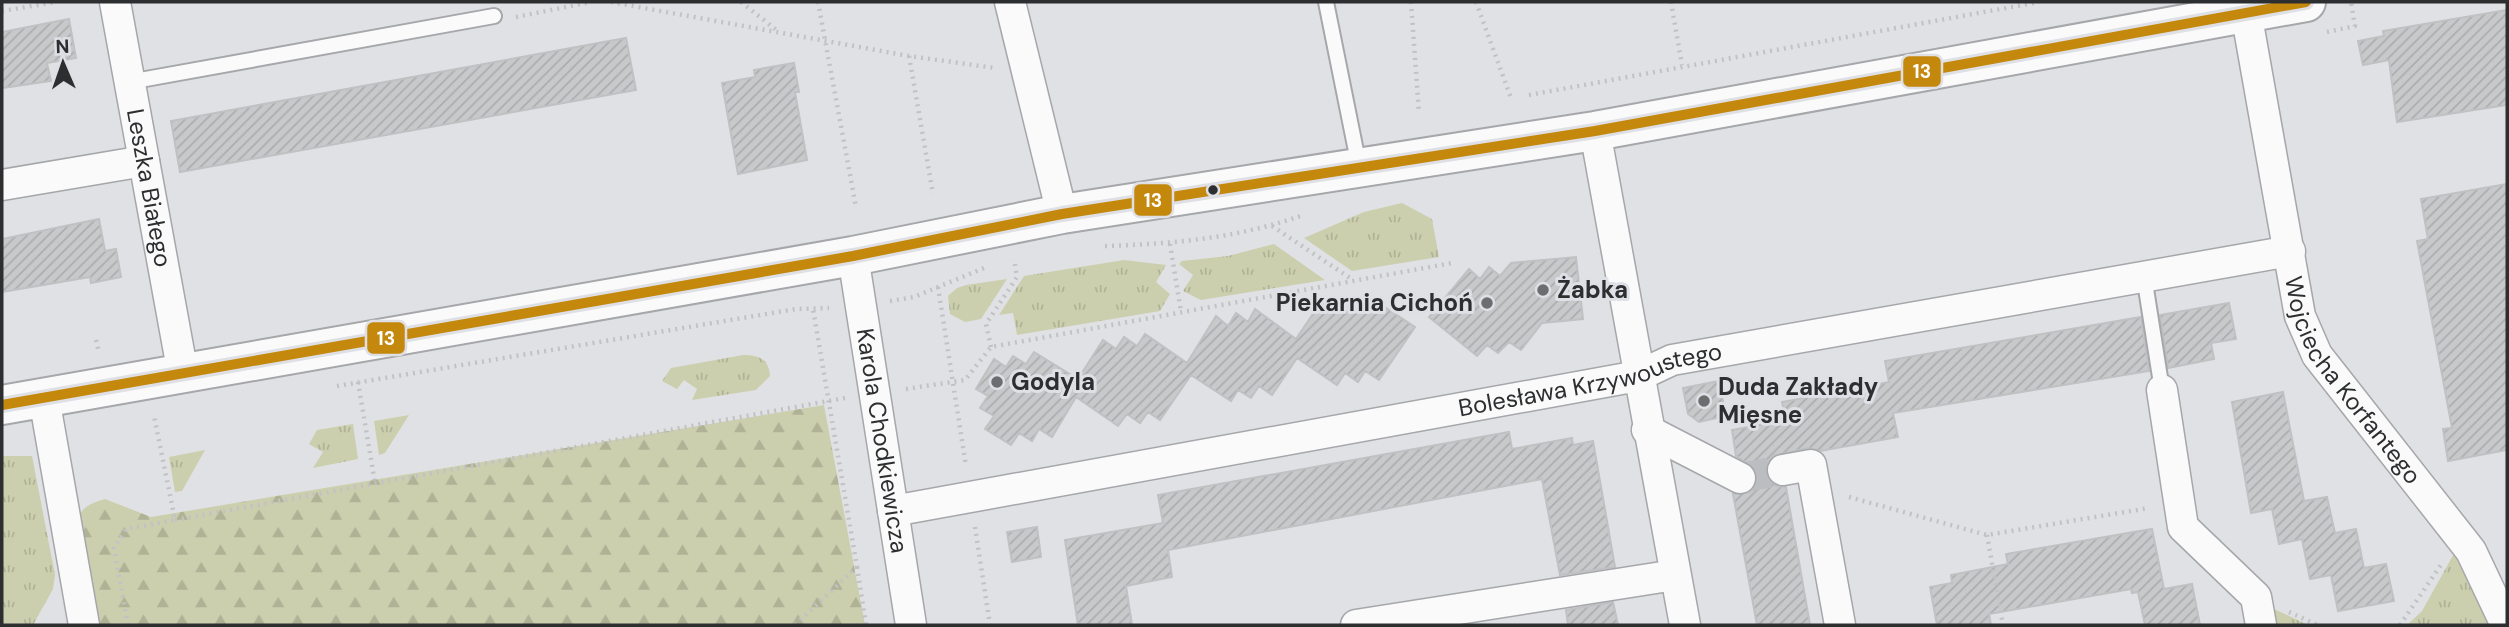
<svg xmlns="http://www.w3.org/2000/svg" width="2509" height="627" font-family="'DM Sans',sans-serif">
<defs>
<pattern id="grass-tufts" width="24" height="20" patternUnits="userSpaceOnUse" patternTransform="scale(1.75)"><rect width="24" height="20" fill="#cccfae"/><path d="M3 7l-1-3M5 7V3M7 7l1-3M15 17l-1-3M17 17v-4M19 17l1-3" fill="none" stroke="#b0b296"/></pattern>
<pattern id="forest-firs" width="22" height="20" patternUnits="userSpaceOnUse" patternTransform="scale(1.75)"><rect width="22" height="20" fill="#cccfae"/><path d="M5 1l3.5 6h-7zM16 11l3.5 6h-7z" fill="#b0b296"/></pattern>
<pattern id="building-hatch" width="6" height="6" patternUnits="userSpaceOnUse" patternTransform="scale(1.75)"><rect width="6" height="6" fill="#c8c9cb"/><path d="M-1 1l2-2M0 6l6-6M5 7l2-2" fill="none" stroke="#acadaf"/></pattern>
</defs>
<rect width="100%" height="100%" fill="#e0e1e4"/>
<!-- grass -->
<path fill="url(#grass-tufts)" d="M1402,203L1432,219L1439,257L1352,271L1304,238L1364,212Z
M1274,244L1325,280L1201,300L1183,291L1193,275L1179,264L1182,261L1228,256Z
M1124,260L1166,265L1156,282L1170,294L1160,311L1017,335L1013,313L999,315L1024,276Z
M1007,279L981,319L965,322L950,314L948,296L957,288L966,285Z
M743,355C759,355 769,359 770,376L756,390L692,400L697,389L684,380L677,389L662,381L671,368Z
M409,415L385,453L379,455L374,421Z
M353,424L358,459L313,468L323,452L309,444L317,430Z
M205,450L182,491L175,492L169,457Z
M2,456H32L55,575L53,589L33,625H2Z
M2456,550L2479,589L2487,624L2407,625L2422,611Z
M2272,608L2308,625H2271Z"/>
<!-- forest -->
<path fill="url(#forest-firs)" d="M824,405L865,625H100C94,601 71,539 79,517C82,506 95,502 105,499L151,517Z"/>
<!-- building -->
<path fill="url(#building-hatch)" stroke="#c0c1c3" stroke-width="2" d="M2507,10V105L2397,122L2389,60L2363,65L2358,41L2384,36L2383,31Z
M69,19L76,58L47,63L51,81L2,88V32Z
M626,38L636,90L180,172L171,121Z
M794,63L799,92H795L807,160L738,174L722,83L755,77L754,70Z
M2507,184V450L2448,461L2443,429L2452,428L2417,241L2428,239L2421,199Z
M99,219L105,251L116,249L121,277L91,283L90,277L2,292V239Z
M1576,257L1583,319L1542,323L1521,350L1509,342L1498,353L1487,345L1477,356L1429,317L1469,269L1480,279L1489,267L1500,276L1511,263Z
M1365,294L1415,327L1379,380L1365,371L1358,382L1345,373L1337,385L1297,358L1272,395L1259,386L1251,398L1238,390L1231,401L1191,375L1160,420L1148,412L1140,423L1127,414L1118,426L1076,397L1052,437L1039,429L1032,441L1019,433L1011,445L985,429L994,416L980,408L988,396L976,389L994,359L1006,367L1013,356L1026,364L1034,352L1078,379L1103,340L1116,349L1124,337L1137,346L1145,334L1187,363L1216,316L1228,326L1236,313L1248,322L1255,309L1296,339L1323,299L1336,308L1343,297L1357,305Z
M2229,303L2236,339L2211,343L2214,359L2168,368L2160,315Z
M2141,317L2149,371L1893,413L1898,437L1820,451L1808,448L1772,456L1767,463L1766,474L1776,486L1786,487L1810,625H1757L1733,494L1750,492L1757,477L1754,468L1736,456L1732,430L1786,420L1782,402L1889,382L1885,361Z
M1719,381L1726,416L1699,422L1688,414L1683,388Z
M2283,392L2304,501L2327,497L2335,533L2356,529L2364,568L2386,564L2394,601L2338,611L2331,575L2310,579L2302,539L2279,544L2272,509L2251,513L2232,402Z
M1509,432L1512,449L1572,438L1573,445L1593,441L1615,567L1560,575L1542,479L1168,550L1172,577L1126,586L1132,625H1078L1065,540L1163,523L1158,495Z
M1037,527L1041,557L1012,562L1007,532Z
M2152,529L2164,589L2192,584L2200,625H2145L2138,592L2132,593L2131,589L1989,614L1991,625H1937L1930,587L1952,583L1951,575L2008,564L2006,554Z
M1613,602L1618,625H1568L1566,610Z"/>
<g fill="none" stroke-linecap="round" stroke-linejoin="round">
<!-- street-tunnel -->
<path stroke="#bcbdc0" stroke-width="30" stroke-dasharray="30 15" stroke-linecap="butt" d="M1740,478L1783,470"/>
<!-- lane casing -->
<g stroke="#a6a7aa" stroke-width="18">
<path id="lane" d="M1326,2L1359,166
M129,82L494,16
M2144,276L2162,390"/>
</g>
<!-- street casing -->
<g stroke="#a6a7aa" stroke-width="33">
<g id="street">
<path id="s1" d="M115,2L183,374"/>
<path d="M1010,2L1062,214"/>
<path id="s2" d="M2246,12L2300,316L2317,355L2471,551L2506,625"/>
<path d="M1595,131L1685,625"/>
<path d="M2,185L144,161"/>
<path id="s3" d="M853,256L911,625"/>
<path d="M2162,390L2183,527L2256,597L2261,625"/>
<path d="M44,398L84,625"/>
<path d="M1647,430L1740,478"/>
<path d="M1783,470L1811,465L1840,625"/>
<path id="s4" d="M893,511L1638,376L1672,360L2290,251"/>
<path d="M1356,625L1675,575"/>
</g>
</g>
<!-- secondary casing -->
<g stroke="#a6a7aa" stroke-width="42">
<path id="secondary" d="M2,405L853,256L1062,214L1595,131L2306,2"/>
</g>
<!-- path -->
<path stroke="#c2c2c4" stroke-width="4.5" stroke-dasharray="2 5" stroke-linecap="butt" d="M611,2L909,56L995,68
M741,2L779,32
M818,2L856,207
M1411,2L1419,113
M1476,2L1511,98
M1671,2L1682,65
M2,11L56,2
M516,17L591,2
M2327,32L2355,26L2351,2
M909,56L933,194
M1529,95L2039,2
M1272,226L1353,280
M1170,244L1181,312
M1105,246C1172,244 1239,238 1303,215
M938,287L966,466
M890,301L914,297L984,268
M96,340L99,353
M991,347L986,324L1017,277L1014,259
M358,382L375,483
M337,386L796,309L829,308
M906,389L965,380L991,347L1452,263
M1849,497L1987,535L2149,508
M175,520L845,398
M975,527L990,625
M1987,535L2003,625
M857,567L866,625
M2289,612L2317,625
M128,625L114,548L126,529L175,520L154,416
M795,625L857,567L813,309
M2400,625L2443,562"/>
<!-- lane -->
<use href="#lane" stroke="#fafafb" stroke-width="14"/>
<!-- street -->
<use href="#street" stroke="#fafafb" stroke-width="30"/>
<!-- secondary -->
<use href="#secondary" stroke="#fafafb" stroke-width="38"/>
<!-- bus-1 casing -->
<g stroke="#dee0e6" stroke-width="16">
<path id="bus-1" d="M2,405L853,256L1062,214L1595,131L2306,2"/>
</g>
<!-- bus-1 -->
<use href="#bus-1" stroke="#c4880c" stroke-width="10"/>
</g>
<!-- markers -->
<circle fill="#2d2e30" stroke="#dee0e6" stroke-width="2.5" cx="1213" cy="190" r="6"/>
<g fill="#6c6d6f" stroke="#dee0e6" stroke-width="2.5">
<circle cx="1543" cy="290" r="7"/>
<circle cx="1487" cy="303" r="7"/>
<circle cx="997" cy="382" r="7"/>
<circle cx="1704" cy="401" r="7"/>
</g>
<g text-anchor="middle" stroke-width="6" stroke-linejoin="round" paint-order="stroke">
<!-- street labels -->
<g font-size="24" fill="#2d2e30" stroke="#dee0e6">
<text dy="8" stroke="none"><textPath href="#s1" startOffset="189">Leszka Białego</textPath></text>
<text dy="8" stroke="none"><textPath href="#s2" startOffset="390">Wojciecha Korfantego</textPath></text>
<text dy="8" stroke="none"><textPath href="#s4" startOffset="710">Bolesława Krzywoustego</textPath></text>
<text dy="8" stroke="none"><textPath href="#s3" startOffset="187">Karola Chodkiewicza</textPath></text>
</g>
<!-- poi labels -->
<g font-size="24" font-weight="bold" fill="#2d2e30" stroke="#dee0e6" text-anchor="start">
<text x="1557" y="298">Żabka</text>
<text x="1473" y="311" text-anchor="end">Piekarnia Cichoń</text>
<text x="1011" y="390">Godyla</text>
<text x="1718" y="395">Duda Zakłady<tspan x="1718" dy="28">Mięsne</tspan></text>
</g>
</g>
<g stroke="#dee0e6" stroke-width="2.5">
<rect x="1902" y="55" width="40" height="33" rx="7" fill="#c4880c"/>
<rect x="1133" y="183" width="40" height="34" rx="7" fill="#c4880c"/>
<rect x="366" y="321" width="40" height="34" rx="7" fill="#c4880c"/>
</g>
<g font-size="19" text-anchor="middle" font-weight="bold" fill="#fff">
<text x="1922" y="78">13</text>
<text x="1153" y="207">13</text>
<text x="386" y="345">13</text>
</g>
<!-- border -->
<rect width="2509" height="627" fill="none" stroke="#2d2e30" stroke-width="7"/>
<!-- north arrow -->
<g transform="translate(63 63) rotate(358)" stroke="#dee0e6" stroke-width="5" paint-order="stroke">
<path d="M0-5L12 26L0 18L-12 26Z" fill="#2d2e30"/>
<text y="-10" font-size="19" font-weight="bold" text-anchor="middle" fill="#2d2e30">N</text>
</g>
</svg>
